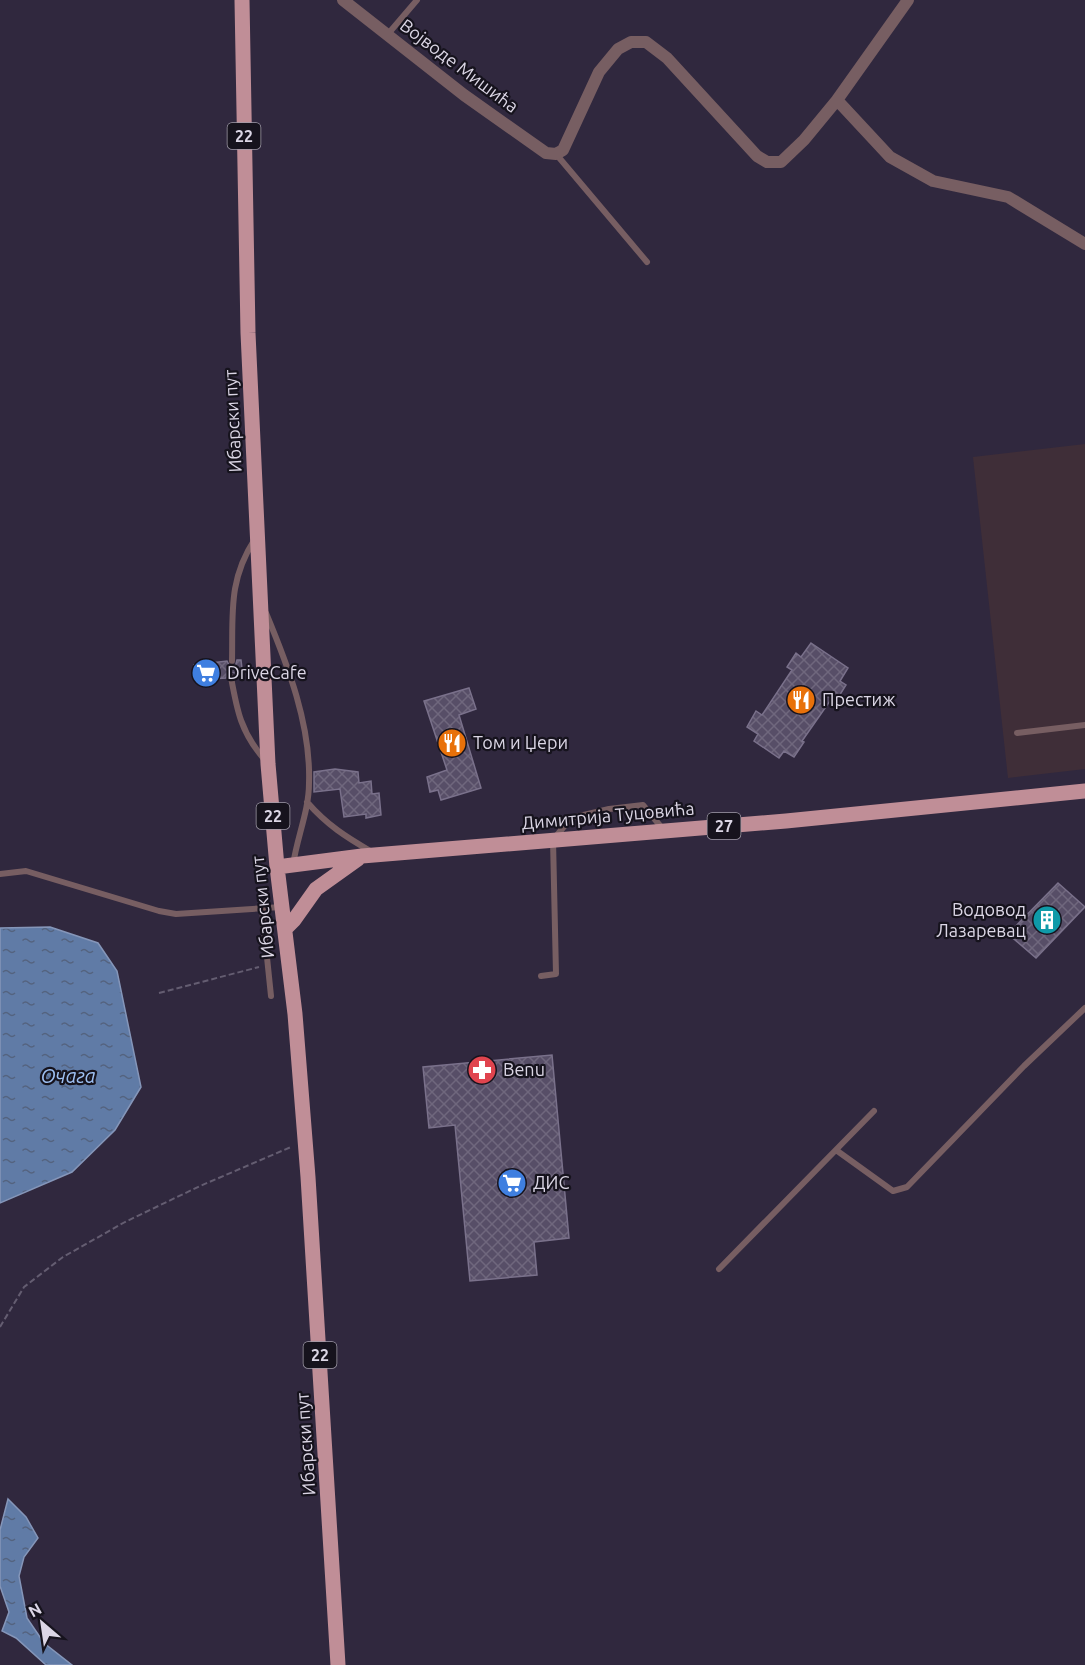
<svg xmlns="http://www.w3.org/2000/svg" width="1085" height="1665" font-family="Ubuntu,sans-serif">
<defs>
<pattern id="water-ripples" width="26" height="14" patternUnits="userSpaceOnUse" patternTransform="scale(1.5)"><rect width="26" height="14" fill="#607ba6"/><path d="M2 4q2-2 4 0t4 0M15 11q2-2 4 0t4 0" fill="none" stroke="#54637f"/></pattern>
<pattern id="building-cross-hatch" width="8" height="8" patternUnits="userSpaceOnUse" patternTransform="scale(1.5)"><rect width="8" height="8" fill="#574e67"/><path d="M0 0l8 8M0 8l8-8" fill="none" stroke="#6f677d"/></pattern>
</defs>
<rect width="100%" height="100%" fill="#30283e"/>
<!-- industrial -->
<path fill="#3f2e38" d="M1085,444V769L1008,778L973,457Z"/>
<!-- water -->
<path fill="url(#water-ripples)" stroke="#8596b9" stroke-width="1.5" d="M50,927L98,943L117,971L141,1087L115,1130L72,1172L0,1203V928Z
M8,1499L26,1517L38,1538L24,1557L19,1576L27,1618L44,1643L72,1665H46L16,1638L2,1631L9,1612L0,1586V1530Z"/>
<!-- building -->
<path fill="url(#building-cross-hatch)" stroke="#7a718b" stroke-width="1.5" d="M811,643L848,668L840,681L846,685L836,701L832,698L802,741L804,742L794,757L784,751L779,758L754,741L758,734L747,727L756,711L762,715L792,670L787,667L796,653L801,657Z
M237,660H241L243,677H236L235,673L231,672L227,673L226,678L195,680L194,665L227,661L229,665L233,666L236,664Z
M469,688L476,709L459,715L481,788L441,800L438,790L430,792L427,777L447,770L424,701Z
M335,769L358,772L359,783L371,781L372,794L379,793L381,815L366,818V814L344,817L340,789L314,792V772Z
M1058,883L1085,907L1036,958L1008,934Z
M552,1055L569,1238L534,1242L537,1275L470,1281L455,1125L429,1128L423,1067Z"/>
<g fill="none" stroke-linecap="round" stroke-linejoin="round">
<!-- path -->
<path stroke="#645d71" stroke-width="2" stroke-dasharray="6 3" stroke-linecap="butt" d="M159,993L259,967
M0,1327L24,1287L63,1257L125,1222L200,1186L291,1147"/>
<!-- lane -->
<path stroke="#775e62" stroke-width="6" d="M388,34L417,0
M556,154L647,262
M266,613C288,666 311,725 309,783C309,811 297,837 293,865
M232,661C233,614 228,580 255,539
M231,677C237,711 241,732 264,759
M1017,733L1085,725
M307,802C327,825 346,837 372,852
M0,874L26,871L159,911L176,914L281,907
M262,909L271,996
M541,976L556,974L553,840L571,818L609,809L643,805L662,828
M836,1150L893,1191L907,1187L1024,1066L1085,1008
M719,1269L874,1111"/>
<!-- street -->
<path stroke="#775e62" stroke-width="12" d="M343,0L464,95L546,153L556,154L563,150L599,72L618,49L631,42H646L667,58L757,156L767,162H781L804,140L837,100L890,157L933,181L1008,197L1085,244
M837,100L908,0"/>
<!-- primary -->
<path stroke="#c08e97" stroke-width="15" d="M242,0L248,333L268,764L277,867L295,1014L308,1177L338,1665
M277,867L362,856L786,821L1085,791
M285,929L294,920L316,889L358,859"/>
</g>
<!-- icons -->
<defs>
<g id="supermarket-disc" transform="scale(1.5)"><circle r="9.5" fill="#3f7fe0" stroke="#16131d"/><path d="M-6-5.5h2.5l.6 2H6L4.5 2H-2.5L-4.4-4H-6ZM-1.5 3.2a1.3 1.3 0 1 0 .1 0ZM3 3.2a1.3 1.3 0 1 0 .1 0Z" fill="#fff"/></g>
<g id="restaurant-disc" transform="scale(1.5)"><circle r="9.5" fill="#e8710a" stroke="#16131d"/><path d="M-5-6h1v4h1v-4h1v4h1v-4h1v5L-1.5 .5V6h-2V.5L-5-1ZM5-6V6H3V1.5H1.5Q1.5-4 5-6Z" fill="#fff"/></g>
<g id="building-disc" transform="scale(1.5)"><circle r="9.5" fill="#0f9aa8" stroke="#16131d"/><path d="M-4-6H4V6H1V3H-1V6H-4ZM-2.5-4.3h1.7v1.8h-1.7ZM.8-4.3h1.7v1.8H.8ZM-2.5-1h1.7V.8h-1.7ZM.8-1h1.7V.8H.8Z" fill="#fff"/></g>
<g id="pharmacy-disc" transform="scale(1.5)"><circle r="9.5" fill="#e0444e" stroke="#16131d"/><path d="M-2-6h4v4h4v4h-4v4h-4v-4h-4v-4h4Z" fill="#fff"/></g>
</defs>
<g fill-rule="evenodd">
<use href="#supermarket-disc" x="206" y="673"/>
<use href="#restaurant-disc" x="801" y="700"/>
<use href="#restaurant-disc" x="452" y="743"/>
<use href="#building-disc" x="1047" y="920"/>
<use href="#pharmacy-disc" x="482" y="1070"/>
<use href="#supermarket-disc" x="512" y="1183"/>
</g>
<g text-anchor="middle" stroke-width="4.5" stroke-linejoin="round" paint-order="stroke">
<!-- shield labels -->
<g fill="#16131d" stroke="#a09ca9" stroke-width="1.5">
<rect x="227.5" y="123" width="33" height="26" rx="4.5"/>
<rect x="256.5" y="803" width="33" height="26" rx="4.5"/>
<rect x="707.5" y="813" width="33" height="26" rx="4.5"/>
<rect x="303.5" y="1342" width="33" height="26" rx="4.5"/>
</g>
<g font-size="16" font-weight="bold" fill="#dbd6e5">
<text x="244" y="142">22</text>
<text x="273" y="822">22</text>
<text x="724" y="832">27</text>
<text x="320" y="1361">22</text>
</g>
<!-- street labels -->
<g font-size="18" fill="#dbd6e5" stroke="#16131d">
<text transform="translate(459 66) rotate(37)" y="6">Војводе Мишића</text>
<text transform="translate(233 421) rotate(-93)" y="6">Ибарски пут</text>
<text transform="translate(608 816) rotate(-5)" y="6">Димитрија Туцовића</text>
<text transform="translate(263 907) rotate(-96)" y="6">Ибарски пут</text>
<text transform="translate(306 1444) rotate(-94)" y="6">Ибарски пут</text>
</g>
<!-- poi labels -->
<g font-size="18" fill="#dbd6e5" stroke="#16131d" text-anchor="start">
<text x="227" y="679">DriveCafe</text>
<text x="822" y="706">Престиж</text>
<text x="473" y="749">Том и Џери</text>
<text x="1026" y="916" text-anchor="end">Водовод<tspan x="1026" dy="21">Лазаревац</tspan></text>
<text x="503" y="1076">Benu</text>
<text x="533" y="1189">ДИС</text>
</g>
<!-- water labels -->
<g font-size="20" font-style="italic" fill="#9ec0f3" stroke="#16131d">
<text x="68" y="1083">Очага</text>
</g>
</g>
<!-- north arrow -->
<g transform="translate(42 1623) rotate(331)" stroke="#16131d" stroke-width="4.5" paint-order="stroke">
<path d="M0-4.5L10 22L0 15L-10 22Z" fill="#dbd6e5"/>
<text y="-9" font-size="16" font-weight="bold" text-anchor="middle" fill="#dbd6e5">N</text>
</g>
</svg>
